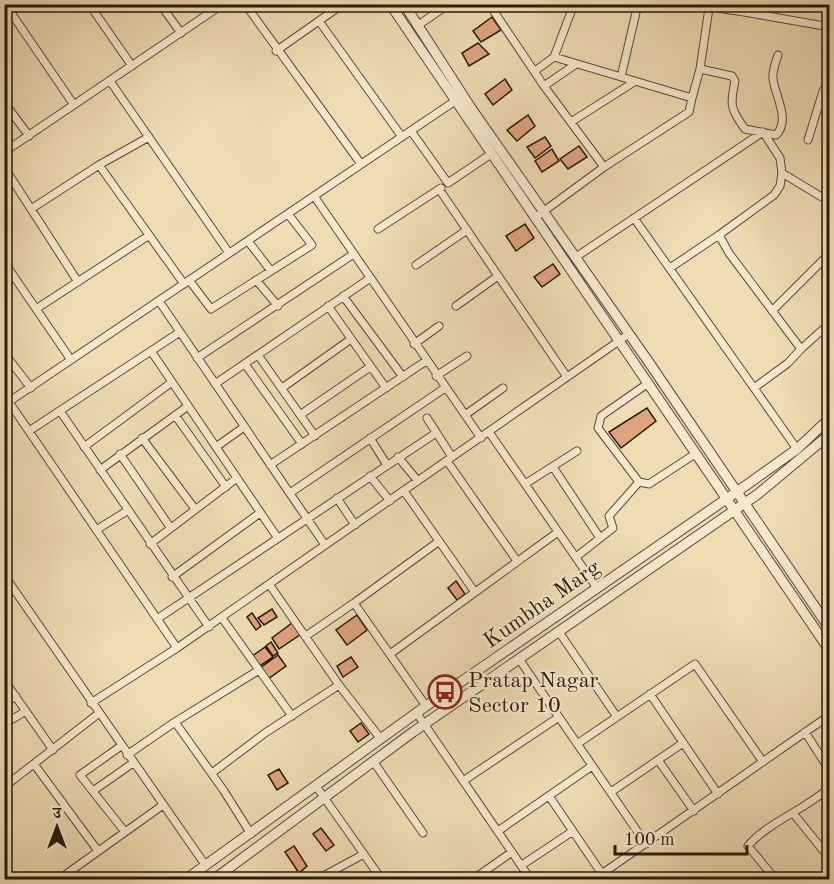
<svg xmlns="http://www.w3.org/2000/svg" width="834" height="884" font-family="'Old Standard TT','Noto Serif Devanagari',serif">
<rect width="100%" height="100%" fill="#efdcb4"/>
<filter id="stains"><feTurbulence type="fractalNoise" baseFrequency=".00333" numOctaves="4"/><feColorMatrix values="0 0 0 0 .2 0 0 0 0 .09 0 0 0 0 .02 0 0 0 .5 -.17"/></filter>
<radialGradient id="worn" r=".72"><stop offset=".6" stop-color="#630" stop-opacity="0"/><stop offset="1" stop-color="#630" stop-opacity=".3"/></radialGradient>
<!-- building -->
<path fill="#dfa47f" stroke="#271a09" stroke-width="1.5" d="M492,17L501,30L481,42L473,31Z
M478,43L489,54L469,66L462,53Z
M505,79L512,90L493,105L485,94Z
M528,115L535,126L517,141L507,130Z
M545,137L551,146L535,158L527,147Z
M579,146L587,157L568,169L560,159Z
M552,149L559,161L542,172L535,161Z
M4,171L13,186L4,191Z
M525,224L534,238L516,251L506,236Z
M553,264L560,274L542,287L534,277Z
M647,408L656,421L621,448L609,432Z
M456,581L465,594L457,600L448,588Z
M272,609L277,617L264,625L258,618Z
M252,613L261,626L256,630L247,617Z
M357,615L367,630L347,645L336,630Z
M292,623L301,634L279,649L272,638Z
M271,642L278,653L273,656L266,646Z
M265,647L273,657L258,667L251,657Z
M278,655L286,666L268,679L260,668Z
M351,657L358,667L343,677L337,666Z
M361,723L369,734L358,742L350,731Z
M279,769L288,783L277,790L268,775Z
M321,828L334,845L326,851L313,834Z
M294,846L307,866L299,873L285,852Z"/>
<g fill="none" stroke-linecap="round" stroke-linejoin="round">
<!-- minor casing -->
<g stroke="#594a34" stroke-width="9">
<path id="minor" d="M5,4L74,105
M89,4L132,66
M160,4L181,33
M245,4L361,164
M489,4L544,86L604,167
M692,4L744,12
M745,4L744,12L830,27
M10,12L22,4
M319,21L402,137
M417,26L449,4
M276,51L343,4
M554,57L574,4
M700,69L709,8
M535,71L554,57L692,98L689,112L604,167L540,214
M621,77L638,4
M110,81L229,253
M544,86L576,64
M692,98L700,69L732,76L735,81C730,104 730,109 745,129L776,135C791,120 775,96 773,79C772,71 776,62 778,55
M4,102L29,136
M571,122L634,82
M411,131L448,183L491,154
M808,140L823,91L830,81
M4,152L223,4
M99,165L184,284
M4,167L78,282
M782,173L780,186L774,195L719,235L729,253L801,349L788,363L754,388L797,449
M439,189L567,377
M314,196L481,438
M31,209L99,165L149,137
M634,218L754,388
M378,229L441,188
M248,241L271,271
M576,257L763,132L780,158L782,173L830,202
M4,262L71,360
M416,265L467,230
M670,268L719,235
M189,280L211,309L312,245L288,214
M256,280L278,306
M343,296L403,377
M159,301L325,545
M328,306L386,388
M456,306L498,276
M36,309L148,236
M772,311L830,253
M414,344L439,326
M801,349L830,323
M151,351L277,537
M4,353L31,388
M258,355L315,436
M197,358L352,255
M245,364L302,444
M436,376L467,356
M215,384L369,279
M647,384L601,416L598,428L639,482L649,484L695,454
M282,388L351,339
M9,402L177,648
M4,405L455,101
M60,411L209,627
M175,415L226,487
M300,415L370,367
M465,415L503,388
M427,418L452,457
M29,431L180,332
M489,432L597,588
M142,438L195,509
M370,438L387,465
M822,441L830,452
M84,447L172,382
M216,447L244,427
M120,454L170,527
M398,457L418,481
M447,461L517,561
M270,465L426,361
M553,467L600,538
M100,470L188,406
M370,476L390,501
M525,484L577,451
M404,491L474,591
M290,493L445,388
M337,498L355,525
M96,530L127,511
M150,544L237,478
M576,557L613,528L609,516L639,482
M4,575L206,866
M172,577L260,513
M269,584L339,685
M354,603L438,542
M222,618L259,670L175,722L224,791L251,834
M157,619L436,433
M559,632L617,717
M306,636L354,603L426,706
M390,654L558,532
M519,659L646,844
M259,670L292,716
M4,680L53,750
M650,694L718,794
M4,703L16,696
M91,703L177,648L629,334
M416,712L531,880
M4,724L26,711
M805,732L830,771
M577,744L695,664L763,762
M121,746L80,775L125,832
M127,755L175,722
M658,760L694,811
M373,761L423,833
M34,764L98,851
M212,773L265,733L339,685L380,738
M463,781L559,717
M316,786L382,880
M4,787L98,714
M93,791L133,763
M611,792L683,743
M549,796L602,874
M793,813L830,859
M498,831L592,766
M522,865L573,831
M58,880L163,805
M316,880L364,854
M472,880L512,852
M593,880L830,715
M776,880L748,846C768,822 805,810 830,787
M817,880L830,870"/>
</g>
<!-- tertiary casing -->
<g stroke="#594a34" stroke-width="11">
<path id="tertiary" d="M390,4L830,651
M404,4L471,108L648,361L830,629
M185,880L426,706L748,484L797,449L830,418
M213,880L413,732L758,494L830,434"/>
</g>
<!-- minor -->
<use href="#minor" stroke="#f5e8ce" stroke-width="7"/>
<!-- tertiary -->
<use href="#tertiary" stroke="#f5e8ce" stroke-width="9"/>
</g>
<!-- icons -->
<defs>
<g id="bus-ring" transform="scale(1.725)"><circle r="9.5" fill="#f5e8ce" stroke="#8f2418" stroke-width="1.5"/><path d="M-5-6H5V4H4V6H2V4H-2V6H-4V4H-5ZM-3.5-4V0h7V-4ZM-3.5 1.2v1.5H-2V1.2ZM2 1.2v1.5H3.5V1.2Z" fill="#8f2418"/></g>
</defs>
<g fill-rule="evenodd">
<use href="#bus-ring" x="445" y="692"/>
</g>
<g text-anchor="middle" stroke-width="4.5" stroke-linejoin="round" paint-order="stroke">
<!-- street labels -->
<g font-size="22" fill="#271a09" stroke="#f5e8ce">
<text transform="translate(541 603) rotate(-35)" y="8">Kumbha Marg</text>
</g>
<!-- poi labels -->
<g font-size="22" fill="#271a09" stroke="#f5e8ce" text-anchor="start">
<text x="468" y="687">Pratap Nagar<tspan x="468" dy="25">Sector 10</tspan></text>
</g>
</g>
<!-- margin -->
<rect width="834" height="884" fill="none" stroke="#efdcb4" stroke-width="24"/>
<rect x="6" y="6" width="822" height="872" fill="none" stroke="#271a09" stroke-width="3"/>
<rect x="12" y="12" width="810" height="860" fill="none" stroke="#271a09" stroke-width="1.5"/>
<!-- north arrow -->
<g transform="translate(57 827)" stroke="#f5e8ce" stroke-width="4.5" paint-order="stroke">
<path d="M0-4.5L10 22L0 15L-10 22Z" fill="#271a09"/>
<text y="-9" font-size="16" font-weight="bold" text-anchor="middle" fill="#271a09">उ</text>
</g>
<!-- scale -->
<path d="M615 845v9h132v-9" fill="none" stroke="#271a09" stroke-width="3"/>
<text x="624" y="845" font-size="18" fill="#271a09" stroke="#f5e8ce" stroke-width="4.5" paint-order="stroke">100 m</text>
<rect width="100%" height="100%" filter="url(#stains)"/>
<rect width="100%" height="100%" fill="url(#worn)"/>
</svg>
